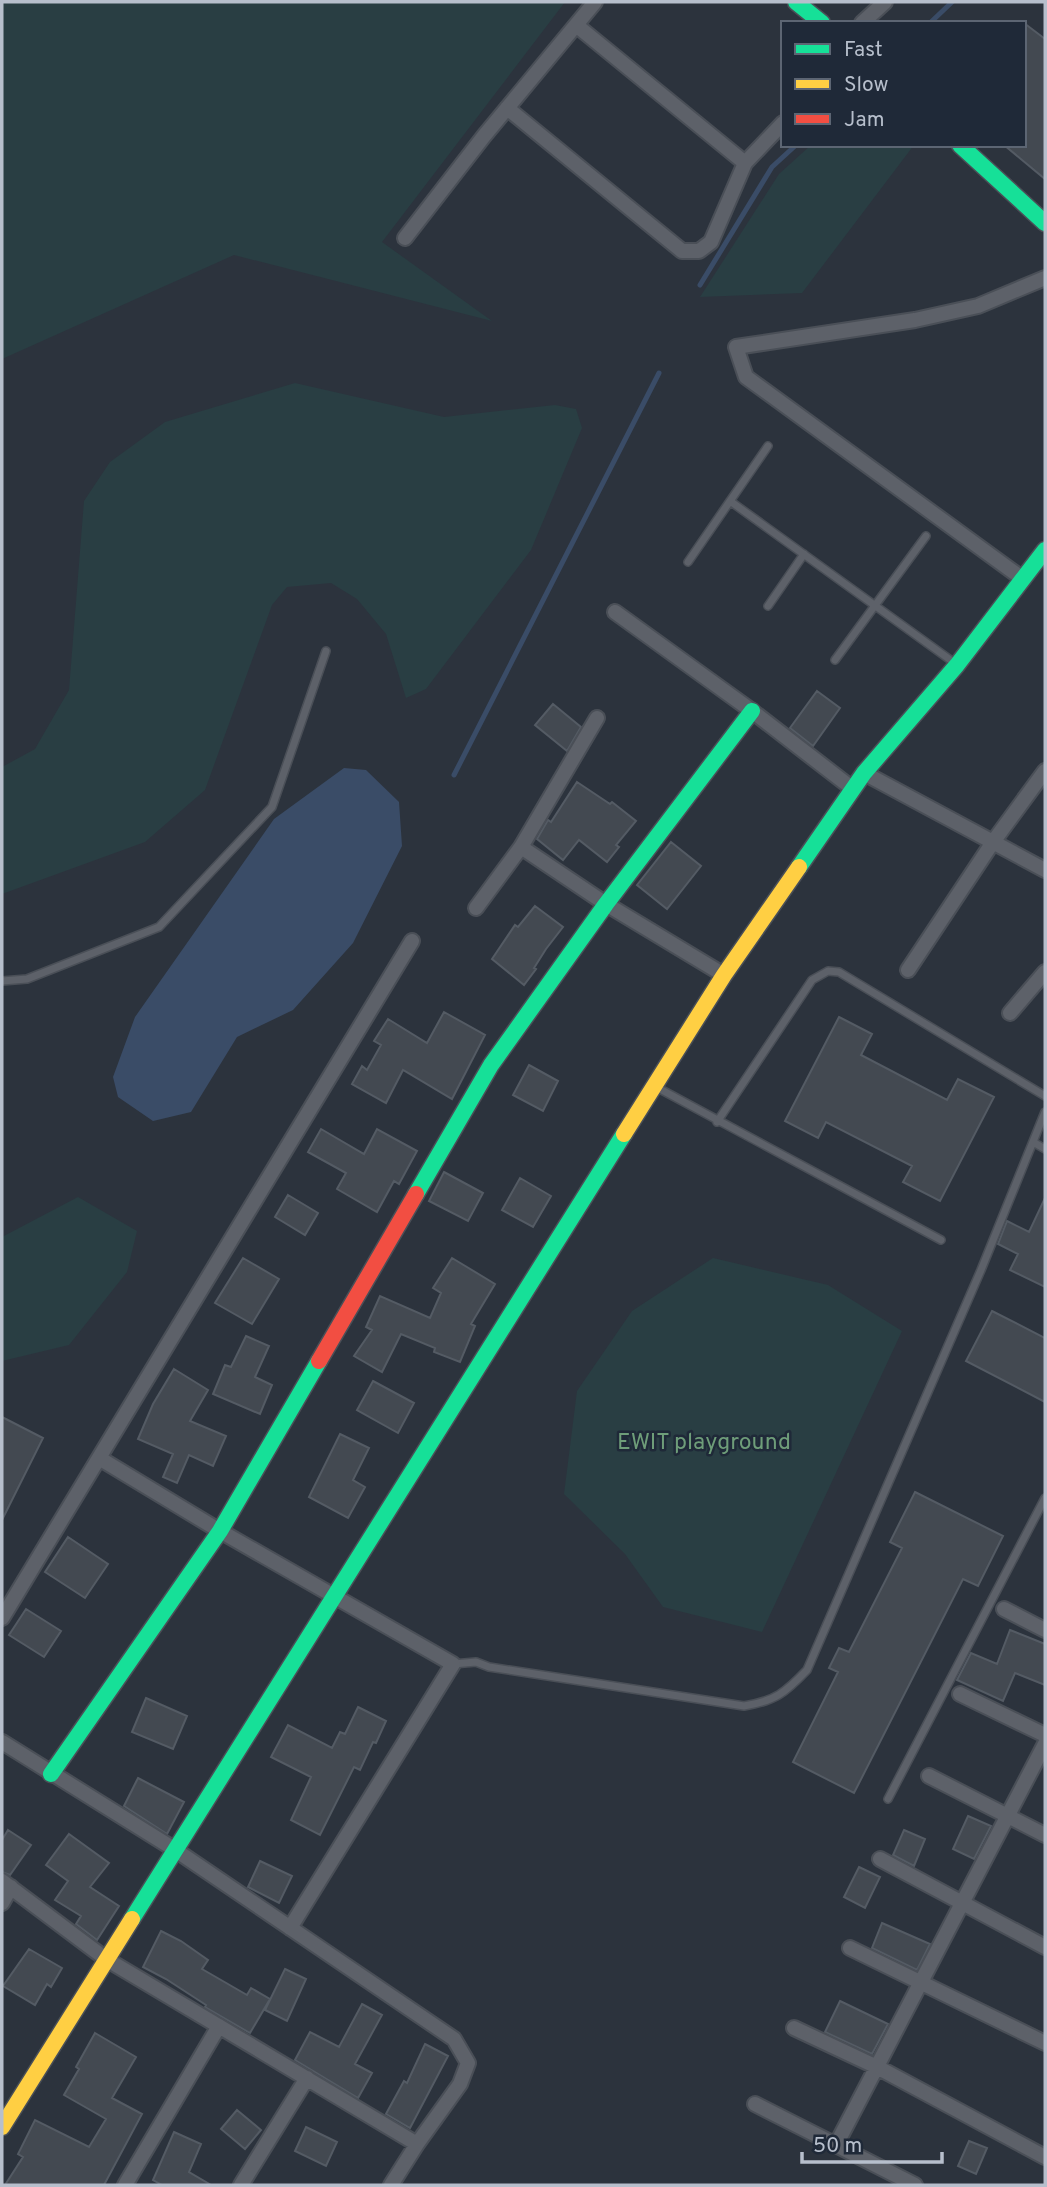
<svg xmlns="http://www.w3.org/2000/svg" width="1047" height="2187" font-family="Overpass,sans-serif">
<rect width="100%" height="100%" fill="#2c333d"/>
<!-- green -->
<path fill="#293e43" d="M2,2H565L382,242L492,321L234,255L2,359Z
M811,145H914L802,293L700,297L779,174Z
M295,383L444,417L555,405L576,409L582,428L531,550L426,689L406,698L386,634L357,599L331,583L287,587L272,605L205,790L145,842L2,894V767L35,749L69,690L84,501L110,462L165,422Z
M78,1197L137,1231L127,1272L69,1345L2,1361V1237Z
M713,1258L828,1285L902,1331L762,1632L663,1607L625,1554L564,1494L577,1391L632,1311Z"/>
<!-- water -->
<path fill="#3a4c67" d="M344,768L366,770L399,802L402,846L353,943L293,1010L237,1037L191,1112L153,1121L118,1097L113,1077L135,1017L274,819Z"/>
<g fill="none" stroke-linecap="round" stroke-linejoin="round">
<!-- stream -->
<path stroke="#3a4c67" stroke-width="5" d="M930,23L952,2
M700,285L772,167L796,145
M454,775L659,373"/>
</g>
<!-- building -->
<path fill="#434951" stroke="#545b64" stroke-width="2" d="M1024,23L1045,39V179L1004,145H1024Z
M817,691L840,708L813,746L790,728Z
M553,704L581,727L567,751L535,725Z
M577,782L610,804L612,802L636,821L616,845L619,847L607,862L579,840L563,860L537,839L548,820L551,822Z
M671,842L701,866L667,909L637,885Z
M535,906L563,927L546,949L534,968L536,969L524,985L492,959L515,925L518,927Z
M444,1012L485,1035L452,1099L403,1070L386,1103L352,1084L362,1066L367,1070L381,1045L374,1041L388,1019L427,1043Z
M839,1017L872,1034L861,1055L947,1100L958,1079L994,1097L940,1201L903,1182L912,1166L826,1122L818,1138L785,1121Z
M529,1065L558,1081L543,1111L513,1095Z
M321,1129L364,1154L377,1129L417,1151L399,1184L394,1181L377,1212L337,1189L346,1173L308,1152Z
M444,1172L483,1193L468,1221L429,1201Z
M520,1178L551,1196L533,1227L502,1210Z
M288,1195L318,1213L305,1235L275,1217Z
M1045,1198V1287L1010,1270L1018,1254L998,1244L1007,1221L1029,1232Z
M243,1258L279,1279L252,1324L215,1303Z
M452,1258L495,1284L471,1324L475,1326L460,1362L434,1352L435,1348L401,1334L382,1372L354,1356L372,1330L366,1327L380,1296L430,1318L441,1293L433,1288Z
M992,1311L1045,1338V1402L966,1361Z
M246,1336L269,1346L255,1377L272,1385L260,1414L213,1394L225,1365L231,1367Z
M174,1369L208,1390L190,1421L226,1436L213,1466L189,1455L177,1483L163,1477L173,1454L138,1439L153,1404Z
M373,1381L414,1403L398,1433L357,1410Z
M2,1417L43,1438L2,1520Z
M340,1434L369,1448L353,1480L365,1487L348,1518L309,1497Z
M915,1492L1003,1536L978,1586L963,1579L854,1793L793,1762L838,1672L829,1668L839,1648L849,1652L902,1548L890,1542Z
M68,1537L108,1564L85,1598L45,1572Z
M26,1609L61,1631L44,1657L9,1635Z
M1010,1630L1045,1644V1685L1015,1673L1003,1701L957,1680L971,1653L997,1664Z
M146,1698L187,1716L173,1749L132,1732Z
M358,1707L386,1721L376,1743L373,1742L360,1770L354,1767L320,1835L291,1820L311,1777L271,1757L288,1725L332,1748L340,1732L345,1734Z
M138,1778L184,1802L167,1834L124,1806Z
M968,1816L991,1826L974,1859L953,1849Z
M8,1830L31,1845L10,1875L2,1872V1840Z
M904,1830L925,1839L914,1866L893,1855Z
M69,1834L109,1863L90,1887L119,1906L97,1940L76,1924L81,1916L55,1900L68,1881L46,1865Z
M260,1861L292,1876L279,1903L248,1887Z
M859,1867L880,1877L865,1908L844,1897Z
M882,1923L930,1944L917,1970L872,1948Z
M161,1931L181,1941L208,1960L202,1969L247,1995L251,1988L270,1999L250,2033L205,2007L206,2005L166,1979L143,1967Z
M29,1949L62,1968L51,1987L47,1984L35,2005L3,1986Z
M285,1969L306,1979L287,2021L265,2010Z
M840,2001L888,2024L872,2054L825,2032Z
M362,2004L382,2015L355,2064L372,2073L358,2098L295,2060L310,2032L339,2047Z
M95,2033L136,2057L112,2098L142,2114L104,2185H5L23,2157L18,2154L35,2120L89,2147L106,2119L64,2095L79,2069L76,2067Z
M425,2044L448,2056L410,2128L386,2114L404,2081L407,2083Z
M237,2110L261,2130L245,2149L221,2129Z
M306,2127L337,2142L326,2166L295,2151Z
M174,2132L201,2144L189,2172L211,2185H162L153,2180Z
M969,2141L987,2148L976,2174L958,2166Z"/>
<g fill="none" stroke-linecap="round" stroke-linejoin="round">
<!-- lane casing -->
<g stroke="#4a4f57" stroke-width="10">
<path id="lane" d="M730,501L956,664
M688,562L768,446
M768,606L804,554
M835,660L926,536
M2,981L27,979L159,927L272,807L326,651
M658,1088L941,1240
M717,1122L812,980L828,971L839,972L1045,1096
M1033,1142L1045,1149
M453,1664L476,1662L489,1667L744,1706C775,1701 785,1693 807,1670L981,1270L1045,1112
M888,1799L1045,1498"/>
</g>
<!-- street casing -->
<g stroke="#4a4f57" stroke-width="18">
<path id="street" d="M862,23L885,2
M576,25L745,163
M507,108L682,251H699L711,242L745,163L783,123
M405,238L484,136L595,2
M1023,579L746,377L736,347L915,320L978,306L1045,278
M615,612L752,711L853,789
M864,773L1045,870
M521,847L606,904L724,975
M476,908L521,847L597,718
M908,970L993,842L1045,771
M1010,1013L1045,972
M99,1458L220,1531L453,1664L290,1928
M1004,1609L1045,1630
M2,1618L412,941
M960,1694L1045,1735
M2,1742L174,1849L454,2039L468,2063L460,2084L417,2144L391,2185
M929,1776L1045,1835
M880,1859L1045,1947
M2,1881L106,1959L417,2144
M2,1903L11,1887
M850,1948L1045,2043
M794,2028L877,2067L1045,2157
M755,2104L836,2145
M125,2185L219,2026
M241,2185L307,2078
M915,2185L836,2145L1045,1744"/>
</g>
<!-- fast casing -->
<g stroke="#4a4f57" stroke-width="19">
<path id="fast" d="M796,2L822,23
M960,145L1045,223
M799,867L864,773L957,665L1045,550
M416,1194L491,1065L606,904L752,711
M51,1774L220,1531L319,1361
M132,1919L624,1134"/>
</g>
<!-- slow casing -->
<g stroke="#4a4f57" stroke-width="19">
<path id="slow" d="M624,1134L724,975L799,867
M2,2127L132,1919"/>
</g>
<!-- jam casing -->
<g stroke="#4a4f57" stroke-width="19">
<path id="jam" d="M319,1361L416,1194"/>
</g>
<!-- lane -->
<use href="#lane" stroke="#5d6169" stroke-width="7"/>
<!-- street -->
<use href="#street" stroke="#5d6169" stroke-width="14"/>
<!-- fast -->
<use href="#fast" stroke="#16e098" stroke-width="16"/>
<!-- slow -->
<use href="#slow" stroke="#ffcf43" stroke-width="16"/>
<!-- jam -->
<use href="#jam" stroke="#f24e42" stroke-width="16"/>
</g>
<g text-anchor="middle" stroke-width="5" stroke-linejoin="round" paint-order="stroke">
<!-- park labels -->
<g font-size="23" fill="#6e9d79" stroke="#1f2938">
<text x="704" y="1449">EWIT playground</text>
</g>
</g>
<!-- border -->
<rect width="1047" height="2187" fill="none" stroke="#b7bfcc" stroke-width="7"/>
<!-- legend -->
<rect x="781" y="21" width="245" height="126" fill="#1f2938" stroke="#5c6573" stroke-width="2"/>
<rect x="795" y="44" width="35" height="10" fill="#16e098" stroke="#5c6573" stroke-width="2"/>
<text x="844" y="56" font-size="21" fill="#b7bfcc">Fast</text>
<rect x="795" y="79" width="35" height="10" fill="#ffcf43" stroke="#5c6573" stroke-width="2"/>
<text x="844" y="91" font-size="21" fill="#b7bfcc">Slow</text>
<rect x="795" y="114" width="35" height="10" fill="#f24e42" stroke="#5c6573" stroke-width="2"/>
<text x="844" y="126" font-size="21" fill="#b7bfcc">Jam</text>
<!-- scale -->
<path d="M802 2152v10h140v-10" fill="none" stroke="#b7bfcc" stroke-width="3.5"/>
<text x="813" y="2152" font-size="21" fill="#b7bfcc" stroke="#1f2938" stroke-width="5" paint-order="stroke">50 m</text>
</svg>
